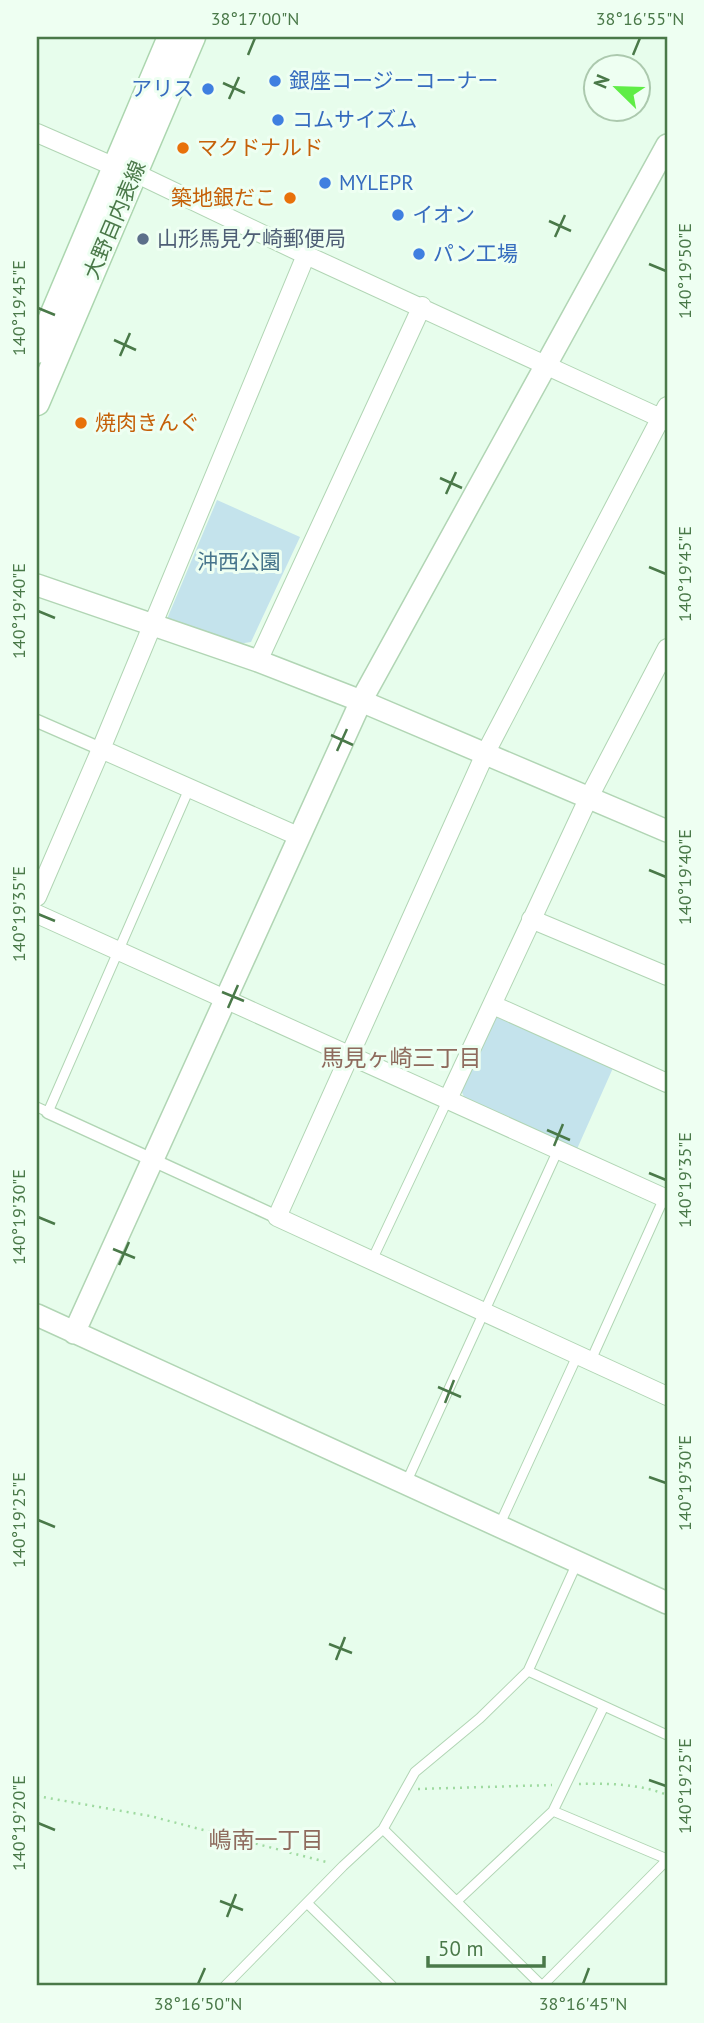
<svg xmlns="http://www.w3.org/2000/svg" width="704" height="2023" font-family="'PT Sans','Noto Sans JP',sans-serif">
<rect width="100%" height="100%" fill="#e7fdec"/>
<!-- green -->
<path fill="#c4e3ec" d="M217,500L300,537L251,642L238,644L167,619Z
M492,1013L613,1068L577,1149L464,1097L459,1085Z"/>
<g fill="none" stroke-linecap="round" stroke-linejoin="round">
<!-- service casing -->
<g stroke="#b1d5b4" stroke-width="11">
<path id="service" d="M37,1107L48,1112L189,789
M372,1260L448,1099
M591,1360L664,1198
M406,1483L558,1150
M499,1526L578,1354
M528,1671L667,1735
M553,1811L667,1859
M383,1829L542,1986
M457,1901L553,1811L604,1706
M307,1903L392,1986
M225,1986L343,1866L383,1829L415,1772L480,1718L528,1671L577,1563
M542,1986L667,1860"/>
</g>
<!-- pedestrian casing -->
<g stroke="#b1d5b4" stroke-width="15">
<path id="pedestrian" d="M37,721L101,749
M48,1112L277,1217"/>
</g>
<!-- minor casing -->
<g stroke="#b1d5b4" stroke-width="20">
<path id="minor" d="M37,133L115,167
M135,173L306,255L667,421
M667,406L485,754L277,1217L667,1396
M258,661L422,306
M101,749L300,837
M37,897L101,749L306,255
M37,914L667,1199
M531,919L667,976
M493,1005L667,1083
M448,1099L588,799L667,648"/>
</g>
<!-- tertiary casing -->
<g stroke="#b1d5b4" stroke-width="24">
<path id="tertiary" d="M37,585L258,661L361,701L667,831
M37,1315L667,1603
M74,1333L361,701L667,145"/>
</g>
<!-- secondary casing -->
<g stroke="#acd6af" stroke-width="27">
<path id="secondary" d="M37,351L170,37
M37,403L193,37"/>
</g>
<!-- path -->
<path stroke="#9fdaa0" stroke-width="2.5" stroke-dasharray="2 5" stroke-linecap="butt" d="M579,1784C607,1783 641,1784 667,1795
M418,1789L552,1785
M37,1796L150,1816L330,1863"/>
<!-- service -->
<use href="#service" stroke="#fff" stroke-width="9"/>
<!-- pedestrian -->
<use href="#pedestrian" stroke="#fff" stroke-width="12"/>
<!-- minor -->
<use href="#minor" stroke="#fff" stroke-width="18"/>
<!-- tertiary -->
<use href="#tertiary" stroke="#fff" stroke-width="21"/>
<!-- secondary -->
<use href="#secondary" stroke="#fff" stroke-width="24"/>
</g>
<!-- ticks -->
<path fill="none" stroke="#4a7949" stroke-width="2.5" d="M248,55L255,38M633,55L640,38M223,83L245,93M229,99L239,77M549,221L571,231M555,237L565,215M649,264L666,271M38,308L55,315M114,340L136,350M120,356L130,333M440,478L462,488M446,494L456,472M649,567L666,574M38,611L55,618M331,735L353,745M337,751L347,729M649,870L666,877M38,914L55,921M222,992L244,1001M228,1008L238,985M547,1130L570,1140M554,1146L563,1124M649,1173L666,1180M38,1217L55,1224M113,1249L135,1258M119,1265L129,1242M438,1387L461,1397M445,1403L454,1380M649,1477L666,1483M38,1520L55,1527M329,1644L352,1653M336,1660L345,1637M649,1780L666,1786M38,1823L55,1830M220,1901L243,1910M227,1917L236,1894M198,1984L205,1968M583,1984L589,1968"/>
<!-- markers -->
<g fill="#3f7fe0" stroke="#eefff2" stroke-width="2.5">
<circle cx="275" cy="81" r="7"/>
<circle cx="208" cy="89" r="7"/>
<circle cx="278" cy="120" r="7"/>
<circle cx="325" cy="183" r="7"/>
<circle cx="398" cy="215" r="7"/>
<circle cx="419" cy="254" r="7"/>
</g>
<g fill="#e8710a" stroke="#eefff2" stroke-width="2.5">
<circle cx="183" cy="148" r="7"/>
<circle cx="290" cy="198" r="7"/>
<circle cx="81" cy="423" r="7"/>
</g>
<circle fill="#5c6f8a" stroke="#eefff2" stroke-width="2.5" cx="143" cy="239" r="7"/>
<g text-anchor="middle" stroke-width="6" stroke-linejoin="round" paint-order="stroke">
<!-- shop labels -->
<g font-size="21" fill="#366cbe" stroke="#eefff2" text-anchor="start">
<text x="289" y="88">銀座コージーコーナー</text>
<text x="194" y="96" text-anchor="end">アリス</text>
<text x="292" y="127">コムサイズム</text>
<text x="339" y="190">MYLEPR</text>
<text x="412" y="222">イオン</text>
<text x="433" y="261">パン工場</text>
</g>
<!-- food labels -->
<g font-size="21" fill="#c56008" stroke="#eefff2" text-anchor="start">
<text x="197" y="155">マクドナルド</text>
<text x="276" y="205" text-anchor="end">築地銀だこ</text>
<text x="95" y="430">焼肉きんぐ</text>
</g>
<!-- street labels -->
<g font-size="21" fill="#4a7949" stroke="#eefff2">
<text transform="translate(115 220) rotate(-67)" y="7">大野目内表線</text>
</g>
<!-- service labels -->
<g font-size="21" fill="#4e5e75" stroke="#eefff2" text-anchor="start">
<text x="157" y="246">山形馬見ケ崎郵便局</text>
</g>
<!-- park labels -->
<g font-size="21" fill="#46748b" stroke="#eefff2">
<text x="239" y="569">沖西公園</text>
</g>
<!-- neighbourhood labels -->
<g font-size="23" fill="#8e6b5d" stroke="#eefff2">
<text x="401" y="1066">馬見ヶ崎三丁目</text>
<text x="266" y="1848">嶋南一丁目</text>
</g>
</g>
<!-- border -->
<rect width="704" height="2023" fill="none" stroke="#eefff2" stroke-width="77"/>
<!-- north arrow -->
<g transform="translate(617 88) rotate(293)"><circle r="33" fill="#eefff2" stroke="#acc9ae" stroke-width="2"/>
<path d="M0-5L12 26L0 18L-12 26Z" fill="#5fed46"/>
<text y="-10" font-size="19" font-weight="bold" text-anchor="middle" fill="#4a7949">N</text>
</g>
<!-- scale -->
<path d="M428 1956v10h116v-10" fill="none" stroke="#4a7949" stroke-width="3.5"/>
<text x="438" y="1956" font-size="21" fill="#4a7949" stroke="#eefff2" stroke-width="5" paint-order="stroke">50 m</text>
<rect x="38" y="38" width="628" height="1946" fill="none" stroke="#4a7949" stroke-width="2.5"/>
<g font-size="18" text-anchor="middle" fill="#4a7949">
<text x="255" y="25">38°17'00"N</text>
<text x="640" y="25">38°16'55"N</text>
<text transform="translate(685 271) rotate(-90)" y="6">140°19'50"E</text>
<text transform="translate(19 308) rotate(-90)" y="6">140°19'45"E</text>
<text transform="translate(685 574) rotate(-90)" y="6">140°19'45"E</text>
<text transform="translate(19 611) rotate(-90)" y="6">140°19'40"E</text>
<text transform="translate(685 877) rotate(-90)" y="6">140°19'40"E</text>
<text transform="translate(19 914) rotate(-90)" y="6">140°19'35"E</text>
<text transform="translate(685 1180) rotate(-90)" y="6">140°19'35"E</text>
<text transform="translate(19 1217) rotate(-90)" y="6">140°19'30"E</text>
<text transform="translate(685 1483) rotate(-90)" y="6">140°19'30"E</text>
<text transform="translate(19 1520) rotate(-90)" y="6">140°19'25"E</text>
<text transform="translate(685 1786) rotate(-90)" y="6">140°19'25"E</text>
<text transform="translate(19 1823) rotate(-90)" y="6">140°19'20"E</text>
<text x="198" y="2010">38°16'50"N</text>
<text x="583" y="2010">38°16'45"N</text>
</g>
</svg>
